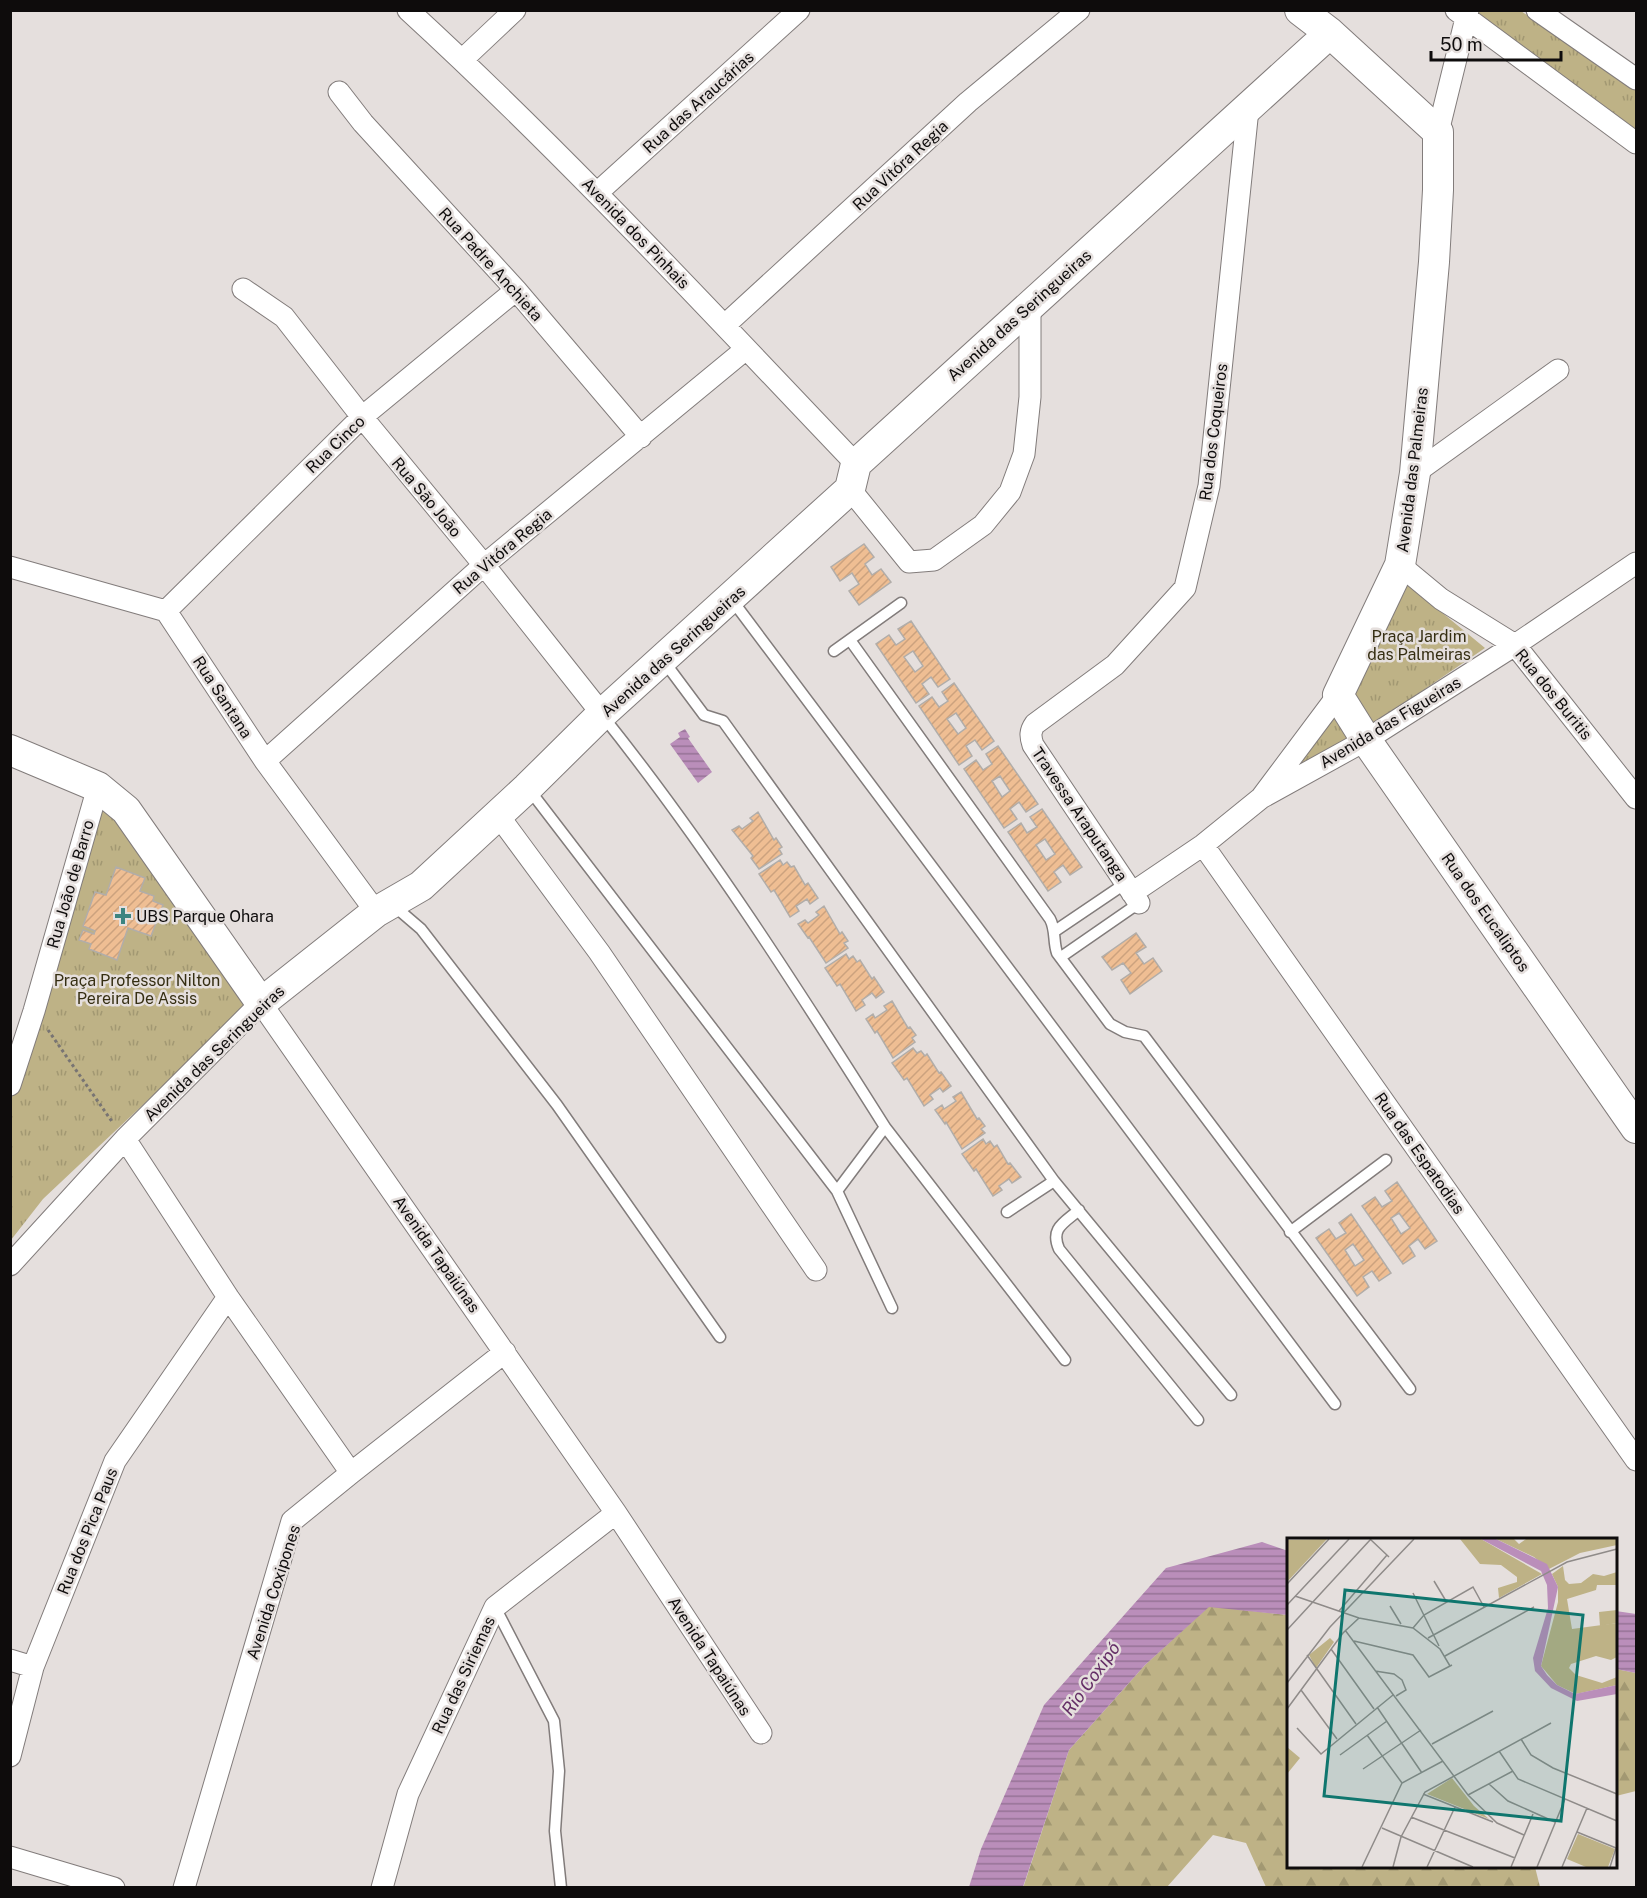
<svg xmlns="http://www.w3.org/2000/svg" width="1647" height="1898" font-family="'Public Sans',sans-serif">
<defs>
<pattern id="forest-firs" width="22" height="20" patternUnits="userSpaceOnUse" patternTransform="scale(1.5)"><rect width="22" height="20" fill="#beb286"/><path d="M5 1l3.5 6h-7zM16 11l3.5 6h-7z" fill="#a29872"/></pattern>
<pattern id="park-tufts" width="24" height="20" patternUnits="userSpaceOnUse" patternTransform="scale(1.5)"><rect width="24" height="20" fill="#beb286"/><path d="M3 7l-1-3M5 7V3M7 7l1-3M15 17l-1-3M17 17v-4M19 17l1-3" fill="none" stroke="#a29872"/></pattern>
<pattern id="water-rules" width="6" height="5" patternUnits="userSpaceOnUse" patternTransform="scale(1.5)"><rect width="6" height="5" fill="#ba8eba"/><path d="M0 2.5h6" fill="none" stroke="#967296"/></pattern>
<pattern id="building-hatch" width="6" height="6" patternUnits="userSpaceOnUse" patternTransform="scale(1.5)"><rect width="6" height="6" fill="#efbe93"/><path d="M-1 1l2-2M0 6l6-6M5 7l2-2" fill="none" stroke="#cca27e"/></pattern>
</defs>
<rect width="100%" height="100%" fill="#e5dfdd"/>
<!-- forest -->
<path fill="url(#forest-firs)" d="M1209,1606L1288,1615V1866L1535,1867L1540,1887H1266L1246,1843L1213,1835L1167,1887L1023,1888L1069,1750L1145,1665Z
M1616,1669L1636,1673V1791L1616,1796Z"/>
<!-- park -->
<path fill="url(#park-tufts)" d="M1474,11H1521L1636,90V138Z
M1400,578L1485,648L1365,730L1344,696Z
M1331,712L1349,741L1280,781Z
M111,805L251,1003L43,1199L11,1240V1100L102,812Z"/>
<!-- water -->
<path fill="url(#water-rules)" d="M685,729L690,737L688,738L712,772L698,783L670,744L680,737L678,733Z
M1262,1542L1288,1551V1615L1209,1607L1145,1665L1069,1750L1023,1887H969L981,1849L1044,1705L1166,1568Z
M1616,1611L1636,1614V1673L1616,1669Z"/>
<!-- building -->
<path fill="url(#building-hatch)" stroke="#b1ada9" stroke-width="1.5" fill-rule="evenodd" d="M864,544L874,557L865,564L872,575L881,569L891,582L859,605L849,591L859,584L852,573L840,581L831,567Z
M911,621L950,679L938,687L931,677L922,684L929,694L916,703L876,644L889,635L896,645L905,639L898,629ZM913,651L923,666L915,672L904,657Z
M954,683L994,741L982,750L975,740L966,746L972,756L959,765L919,706L932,697L939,707L948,701L942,692ZM956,713L966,728L958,734L947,719Z
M998,746L1038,804L1026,812L1019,802L1010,809L1017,819L1004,828L964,769L976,760L983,770L992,764L986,754ZM1000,776L1010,791L1002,797L992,781Z
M1042,809L1082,867L1070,875L1063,865L1054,872L1061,882L1048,891L1008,832L1021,823L1027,833L1037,827L1030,817ZM1045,839L1055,854L1046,860L1036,845Z
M758,812L774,840L776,838L782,847L779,849L782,854L759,869L751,858L753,856L732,830L739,826L742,829L753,821L750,818Z
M780,860L783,865L787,862L791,867L794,866L805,885L808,883L818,898L810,904L807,899L796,906L799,911L790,917L774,890L771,892L759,874Z
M116,867L145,878L140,891L154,896L153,901L163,905L151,936L128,928L117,960L89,949L91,944L79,940L83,930L94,934L95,931L83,926L95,892L106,895Z
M824,906L840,934L842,932L848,941L844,943L848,948L826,963L809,937L808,938L798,924L805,920L808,923L819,915L816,912Z
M1136,933L1146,947L1136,953L1144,964L1153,958L1162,971L1130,994L1121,980L1131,973L1123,963L1112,970L1102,957Z
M846,954L849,959L853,956L857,962L860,960L872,979L874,977L884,992L876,998L872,993L862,1000L865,1005L856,1011L840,984L837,986L825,968Z
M892,1001L908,1028L910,1027L916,1035L912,1038L915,1042L893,1058L877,1031L875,1033L866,1019L873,1014L875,1018L887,1010L884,1006Z
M913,1048L917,1053L921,1051L925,1056L927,1054L939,1073L941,1072L951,1086L943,1092L940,1088L930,1095L933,1099L924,1106L907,1078L904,1080L892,1063Z
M961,1092L977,1119L979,1118L985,1126L981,1129L985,1133L962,1149L946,1122L945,1124L935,1110L942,1105L944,1109L956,1101L953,1097Z
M983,1139L986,1144L990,1141L994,1147L997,1145L1008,1164L1010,1163L1021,1177L1012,1183L1009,1179L999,1186L1002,1190L993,1196L976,1169L974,1171L962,1154Z
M1397,1182L1437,1241L1425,1249L1418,1239L1409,1246L1415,1256L1403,1264L1362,1206L1375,1197L1382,1207L1392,1201L1385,1191ZM1399,1213L1410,1228L1401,1234L1391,1218Z
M1351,1214L1391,1273L1379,1281L1372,1271L1363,1277L1369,1287L1357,1296L1316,1238L1329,1229L1336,1239L1346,1233L1339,1223ZM1353,1244L1364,1260L1355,1266L1345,1250Z"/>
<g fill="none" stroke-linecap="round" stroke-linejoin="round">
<!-- lane casing -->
<g stroke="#827c7b" stroke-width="13">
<path id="lane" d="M732,600L1335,1404
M850,640L1050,919C1056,930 1053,941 1057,953L1110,1024L1125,1032L1144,1036L1410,1389
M834,651L901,603
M663,660L704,715L723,721L1054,1181L1231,1395
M602,715C706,845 796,986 885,1127L837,1191
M528,788L837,1191L892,1308
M393,905L421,929L557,1105L720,1337
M1055,931L1126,883
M1061,957L1139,903
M885,1127L1065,1360
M1079,1210C1064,1223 1050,1228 1059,1249L1198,1420
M1007,1212L1054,1181
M1290,1232L1386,1160
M495,1607L554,1721L559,1771L555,1831L561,1888"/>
</g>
<!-- street casing -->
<g stroke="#827c7b" stroke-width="23">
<path id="street" d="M408,10C565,154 709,310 856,464
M1456,10L1636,143
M1537,10L1636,79
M462,60L515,10
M339,92L363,123L516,290L641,437
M1438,132L1468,10
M597,193L799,10
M243,289L284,317L362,417L484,565L602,714
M725,325L968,102L1079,10
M1415,473L1558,370
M850,489L909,562L934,560L983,525L1010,492L1024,454L1030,397V304
M1400,565L1441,599L1515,645L1636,798
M10,567L166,611L265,761L376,912
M166,611L362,417L516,290
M265,761L484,565L746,349
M1261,798L1366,740L1515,645L1636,563
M498,815L599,952L816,1270
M1203,845L1636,1460
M1132,893L1203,845L1261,798L1338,695
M1139,903L1033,745C1030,736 1030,731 1035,724L1115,665L1185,588L1209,486L1248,109
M10,1085L34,1011L98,787
M125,1139L228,1297L351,1473
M10,1265L125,1139L261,1003L616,1513L761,1733
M10,1660L33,1667
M10,1756L33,1667L115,1461L228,1297
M10,1857L114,1888
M184,1888L292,1521L351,1473L505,1352
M382,1888L408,1794L495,1607L616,1513"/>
</g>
<!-- secondary casing -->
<g stroke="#827c7b" stroke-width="32">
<path id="secondary" d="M1300,10L1330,33L1438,132V190L1434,262L1415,473L1400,565L1338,695L1366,740L1636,1128
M10,750L98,787L126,810L261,1003L376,912L421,886L527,788L602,714L850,489L856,464L1330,33"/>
</g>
<!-- path -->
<path stroke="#787473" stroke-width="3" stroke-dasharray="3 3" stroke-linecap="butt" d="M48,1030L113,1123"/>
<!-- lane -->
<use href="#lane" stroke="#fff" stroke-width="10"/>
<!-- street -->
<use href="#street" stroke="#fff" stroke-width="21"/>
<!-- secondary -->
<use href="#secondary" stroke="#fff" stroke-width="30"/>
</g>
<!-- markers -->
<path fill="#3c8480" stroke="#e5dfdd" stroke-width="2" d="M120 907h6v6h6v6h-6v6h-6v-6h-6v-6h6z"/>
<g text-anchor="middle" stroke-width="5" stroke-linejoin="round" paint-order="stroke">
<!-- street labels -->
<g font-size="16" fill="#0e0c0c" stroke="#e5dfdd">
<text transform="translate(698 102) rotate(-42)" y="6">Rua das Araucárias</text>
<text transform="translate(900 165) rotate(-43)" y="6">Rua Vitóra Regia</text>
<text transform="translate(636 233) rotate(46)" y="6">Avenida dos Pinhais</text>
<text transform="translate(491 264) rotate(48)" y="6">Rua Padre Anchieta</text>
<text transform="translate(1019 315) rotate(-42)" y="6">Avenida das Seringueiras</text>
<text transform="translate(1213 432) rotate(-83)" y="6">Rua dos Coqueiros</text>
<text transform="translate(335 444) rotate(-44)" y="6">Rua Cinco</text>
<text transform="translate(1412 470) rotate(-83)" y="6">Avenida das Palmeiras</text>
<text transform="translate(427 497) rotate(50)" y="6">Rua São João</text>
<text transform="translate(502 551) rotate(-40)" y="6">Rua Vitóra Regia</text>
<text transform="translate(673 651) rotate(-42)" y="6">Avenida das Seringueiras</text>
<text transform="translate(1554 694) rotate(51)" y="6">Rua dos Buritis</text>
<text transform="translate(223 697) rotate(57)" y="6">Rua Santana</text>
<text transform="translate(1390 722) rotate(-31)" y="6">Avenida das Figueiras</text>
<text transform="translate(1080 814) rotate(56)" y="6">Travessa Araputanga</text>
<text transform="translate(70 884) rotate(-74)" y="6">Rua João de Barro</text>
<text transform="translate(1486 912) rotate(55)" y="6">Rua dos Eucaliptos</text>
<text transform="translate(214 1053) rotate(-44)" y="6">Avenida das Seringueiras</text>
<text transform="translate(1420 1153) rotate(55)" y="6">Rua das Espatodias</text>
<text transform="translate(437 1254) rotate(55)" y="6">Avenida Tapaiúnas</text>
<text transform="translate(87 1531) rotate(-68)" y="6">Rua dos Pica Paus</text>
<text transform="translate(273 1592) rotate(-72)" y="6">Avenida Coxipones</text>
<text transform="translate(710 1656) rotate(57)" y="6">Avenida Tapaiúnas</text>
<text transform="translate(463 1675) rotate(-65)" y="6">Rua das Siriemas</text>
</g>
<!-- park labels -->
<g font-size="16" fill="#352e12" stroke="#e5dfdd">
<text x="1419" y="642">Praça Jardim<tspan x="1419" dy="18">das Palmeiras</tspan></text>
<text x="137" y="986">Praça Professor Nilton<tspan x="137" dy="18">Pereira De Assis</tspan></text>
</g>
<!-- poi labels -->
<g font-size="16" fill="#0e0c0c" stroke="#e5dfdd" text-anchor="start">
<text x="136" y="922">UBS Parque Ohara</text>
</g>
<!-- water labels -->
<g font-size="18" font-style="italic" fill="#652f67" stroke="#e5dfdd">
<text transform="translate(1091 1679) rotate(-54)" y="6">Rio Coxipó</text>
</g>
</g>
<!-- overview -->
<g transform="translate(1287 1538)">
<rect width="330" height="330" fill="#e5dfdd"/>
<path d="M40,1L0,44V2ZM330,72V85L313,88L312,74ZM0,209L13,220L0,236Z" fill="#beb286"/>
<path d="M173,1H194L255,36L212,60L211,50L230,44V39L214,27L193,26ZM209,1H227L232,6L239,1H330V7L293,15L262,31L247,19ZM276,28L278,42L282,46L294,45L306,36L317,38L330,34V47H310L309,52L280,61L285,91L330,85V119L324,122L309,118L284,126L282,130L289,137L315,145L330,139V147L289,156L270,147L254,128L271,64V49L265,36Z" fill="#beb286"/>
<path d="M43,100L47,104L29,130L22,117ZM165,240L187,268L202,281L140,256ZM291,296L328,311L321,329H299L280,321Z" fill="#beb286"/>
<path d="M194,1H209L260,26L271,49L254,128L260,137L270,147L288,156L330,147V156L290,163L264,150L248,133L246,120L261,70L260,47L254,33Z" fill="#ba8eba"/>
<path fill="none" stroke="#8f8b89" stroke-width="1.5" d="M83,1L102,19M147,43L159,63M0,46L42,1M126,55L152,108M8,58L72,80L126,90L153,111L163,128M0,67L62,1M103,68L114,86M52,73L100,17M126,90L137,77L186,49L197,69M0,92L83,2M58,92L181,257L210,285L237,297M141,100L280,24L330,11M67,103L126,117L142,139L165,127M44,111L87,171M20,117L69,186M158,118L247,69M88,133L107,136L115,142L119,152L109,158M0,145L43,89L127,1M14,152L50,201M90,169L135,235M0,171L56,95L72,80M10,190L34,216L106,157M80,197L115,245M234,201L244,217L266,230L330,256M145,206L206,173M212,213L231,241L330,283M53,217L100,183M76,231L134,192M202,246L221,263L268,284M136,256L206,284M181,257L226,233M124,279L228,320M95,290L186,329M290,294L329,310L323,329M75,329L115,245L156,223M106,329L114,299L138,254L264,185M140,329L168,269M224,329L246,276M250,329L278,261M275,329L300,270"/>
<path fill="#0f766e" fill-opacity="0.15" stroke="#0f766e" stroke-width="3" d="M58,52L296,77L274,283L37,258Z"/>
<rect width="330" height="330" fill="none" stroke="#0e0c0c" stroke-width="3"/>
</g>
<!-- border -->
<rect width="1647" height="1898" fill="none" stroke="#0e0c0c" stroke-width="24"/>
<!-- scale -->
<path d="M1431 51v9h130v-9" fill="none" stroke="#0e0c0c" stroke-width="3"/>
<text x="1440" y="51" font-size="18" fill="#0e0c0c" stroke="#e5dfdd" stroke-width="4.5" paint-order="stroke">50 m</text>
</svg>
